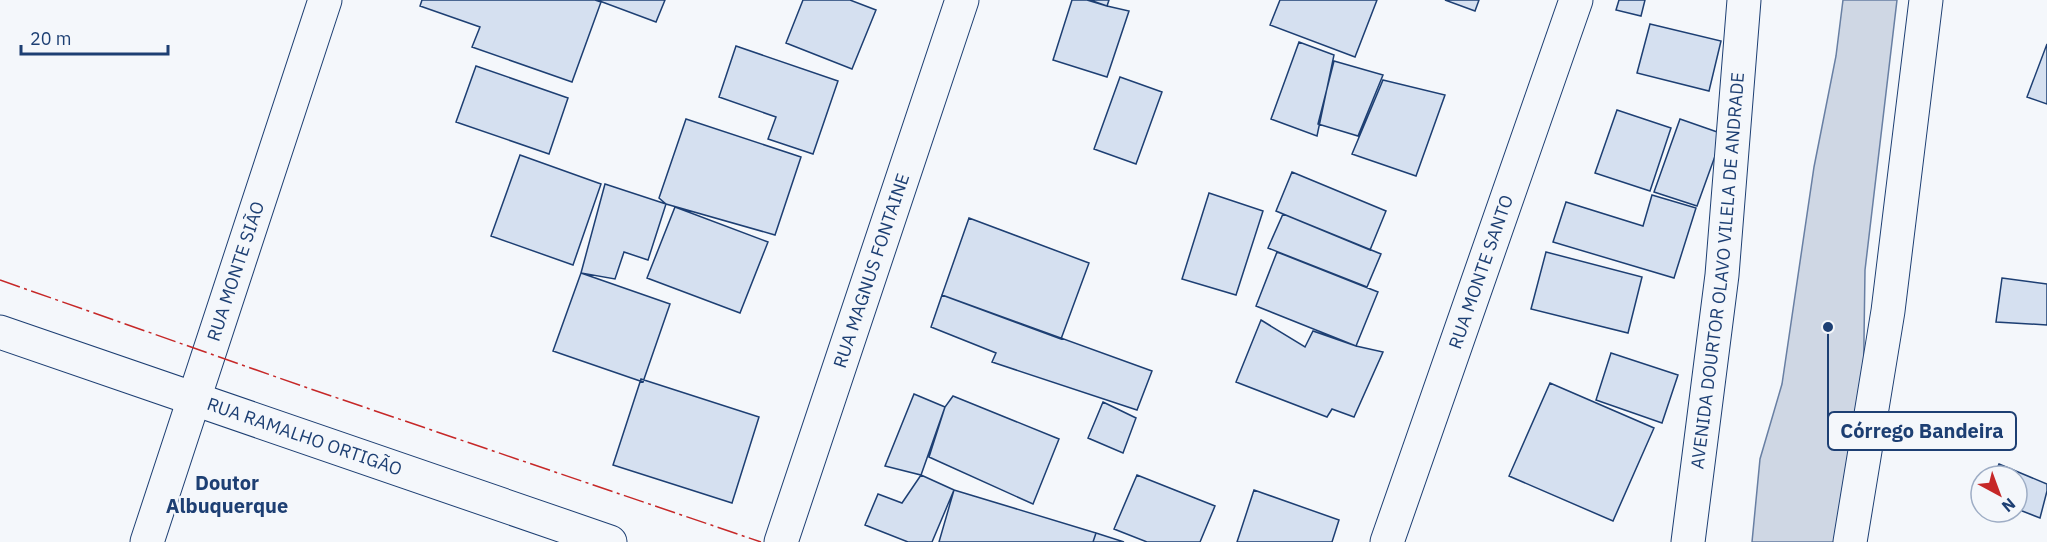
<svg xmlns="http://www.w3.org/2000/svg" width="2047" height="542" font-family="'IBM Plex Sans',sans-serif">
<rect width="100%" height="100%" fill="#f4f7fb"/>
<!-- water -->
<path fill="#cfd7e4" stroke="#687fa3" stroke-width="1.5" d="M1843,0H1897L1865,270L1863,409L1839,542H1752L1760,459L1782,384L1814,167L1836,56Z"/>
<!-- building -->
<path fill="#d5e0f0" stroke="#1d3f73" stroke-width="1.5" d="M422,0H595L601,2L572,82L472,47L480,27L420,6Z
M597,0H665L656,22Z
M803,0H850L876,10L852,69L786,43Z
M1072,0H1090L1107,6L1129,11L1107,77L1053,60Z
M1087,0H1109L1107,6Z
M1280,0H1377L1355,57L1270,25Z
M1445,0H1479L1475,11Z
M1619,0H1645L1641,16L1616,10Z
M1650,24L1721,41L1709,91L1637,73Z
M1299,42L1334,55L1317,136L1271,119Z
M2047,44V104L2027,97Z
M736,46L838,81L813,154L768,139L776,117L719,97Z
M1334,61L1383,75L1358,136L1318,124Z
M476,66L568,98L549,154L456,122Z
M1120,77L1162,92L1136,164L1094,149Z
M1383,80L1445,95L1416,176L1352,154Z
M1617,110L1671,128L1650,191L1595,173Z
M686,119L801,157L775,235L666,204L659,198Z
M1680,119L1723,134L1697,206L1654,192Z
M520,155L601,184L573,265L491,236Z
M1292,172L1386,211L1370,250L1276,211Z
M605,184L666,204L648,260L624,252L615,279L581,273Z
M1209,193L1263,211L1236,295L1182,279Z
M1652,195L1696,208L1674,278L1553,242L1566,202L1643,226Z
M675,207L768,242L740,313L647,278Z
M1283,214L1381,254L1367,287L1268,248Z
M969,218L1089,263L1061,339L942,295Z
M1277,252L1378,292L1356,346L1256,306Z
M1546,252L1642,277L1628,333L1531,309Z
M581,273L670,304L643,382L553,351Z
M2002,278L2047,284V325L1996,322Z
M942,295L1152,371L1137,410L992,362L996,353L931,327Z
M1261,320L1305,347L1313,331L1356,346L1383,352L1354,417L1332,409L1327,417L1236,382Z
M1611,353L1678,375L1662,423L1596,400Z
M641,379L759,417L732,503L613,465Z
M1550,383L1654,428L1613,521L1509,476Z
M914,394L945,407L921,475L885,466Z
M953,396L1059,439L1033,504L929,457L945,407Z
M1103,402L1136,418L1123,453L1088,438Z
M1999,464L2047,484V491L2040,518L2017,509V476H1994Z
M921,475L954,490L932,542H908L865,525L878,494L902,503Z
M1137,475L1215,506L1200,542H1147L1114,529Z
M954,490L1096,533L1093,542H939Z
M1254,490L1339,520L1332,542H1237Z
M1096,533L1124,542H1093Z"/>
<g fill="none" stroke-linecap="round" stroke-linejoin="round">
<!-- street casing -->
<g stroke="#1d3f73" stroke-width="35">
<g id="street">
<path id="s1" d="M0,332L610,542"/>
<path id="s2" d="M147,542L325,0"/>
<path id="s3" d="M781,542L962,0"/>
<path id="s4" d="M1387,542L1576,0"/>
</g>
</g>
<!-- secondary casing -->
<g stroke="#1d3f73" stroke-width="35">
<g id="secondary">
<path id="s5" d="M1688,542L1722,275L1744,0"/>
<path d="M1850,542L1888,311L1926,0"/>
</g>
</g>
<!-- street -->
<use href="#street" stroke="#f4f7fb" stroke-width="33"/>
<!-- secondary -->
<use href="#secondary" stroke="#f4f7fb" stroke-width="33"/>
<!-- power -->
<path stroke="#c62828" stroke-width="1.5" stroke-dasharray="21 4.5 3 4.5" stroke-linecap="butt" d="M0,280L302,386L761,542"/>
</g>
<g text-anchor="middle" stroke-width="4.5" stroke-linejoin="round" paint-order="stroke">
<!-- street labels -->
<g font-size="18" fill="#1d3f73" stroke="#f4f7fb">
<text dy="6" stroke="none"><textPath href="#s2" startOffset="285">RUA MONTE SIÃO</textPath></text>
<text dy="6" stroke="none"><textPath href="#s3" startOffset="286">RUA MAGNUS FONTAINE</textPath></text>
<text dy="6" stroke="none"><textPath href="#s4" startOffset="286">RUA MONTE SANTO</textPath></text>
<text dy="6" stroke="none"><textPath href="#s5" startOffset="273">AVENIDA DOURTOR OLAVO VILELA DE ANDRADE</textPath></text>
<text dy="6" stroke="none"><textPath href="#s1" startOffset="322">RUA RAMALHO ORTIGÃO</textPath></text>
</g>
<!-- neighbourhood labels -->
<g font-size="20" font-weight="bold" fill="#1d3f73" stroke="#f4f7fb">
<text x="227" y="490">Doutor<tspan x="227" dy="23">Albuquerque</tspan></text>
</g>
</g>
<!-- callouts -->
<path fill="none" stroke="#1d3f73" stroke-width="2" d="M1828 327L1828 431"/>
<circle fill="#1d3f73" stroke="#f4f7fb" stroke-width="2" cx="1828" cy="327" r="6"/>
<rect fill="#f4f7fb" stroke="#1d3f73" stroke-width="2" x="1828" y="412" width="188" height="38" rx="6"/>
<g font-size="20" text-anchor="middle" font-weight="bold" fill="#1d3f73">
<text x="1922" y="438">Córrego Bandeira</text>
</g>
<!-- north arrow -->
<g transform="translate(1999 494) rotate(139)"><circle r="28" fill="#f4f7fb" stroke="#9eadc5" stroke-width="1.5"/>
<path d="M0-4.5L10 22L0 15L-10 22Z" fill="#c62828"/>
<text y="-9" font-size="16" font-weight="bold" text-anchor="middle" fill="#1d3f73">N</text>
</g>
<!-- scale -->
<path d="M21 45v9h147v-9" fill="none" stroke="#1d3f73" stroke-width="3"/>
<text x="30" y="45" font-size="18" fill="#1d3f73" stroke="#f4f7fb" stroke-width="4.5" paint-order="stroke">20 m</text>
</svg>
